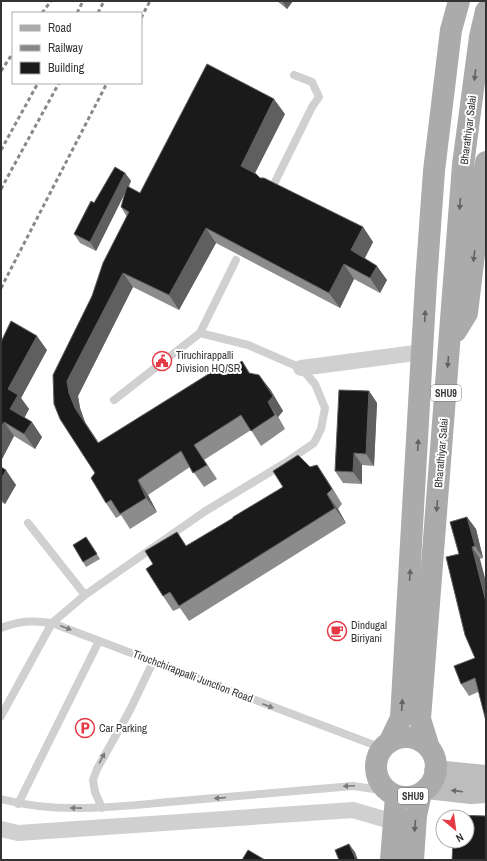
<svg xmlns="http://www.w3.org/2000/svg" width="487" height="861" font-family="'Archivo Narrow',sans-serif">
<rect width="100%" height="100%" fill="#fff"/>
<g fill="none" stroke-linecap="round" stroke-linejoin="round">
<!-- lane -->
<path stroke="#d0d0d0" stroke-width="8" d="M272,188L312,107L319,97L312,82L294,75
M114,400L200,333
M85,595L204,512L285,463L314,443L321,429L325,408L315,384L301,368L248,345L200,333L236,260
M1,628C19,621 32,620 52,623L382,748
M1,716L52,623L85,595L28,523
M1,799C59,815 121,806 180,801C238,796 295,791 353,786L388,791
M18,804L99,641
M102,808L95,792L93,780L97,769L130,710L153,662"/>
<!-- street -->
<path stroke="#d0d0d0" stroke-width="16" d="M301,368L423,352
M1,829L18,833L353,810L394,822"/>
<!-- secondary -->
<path stroke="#bdbdbd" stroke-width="22" d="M435,771L486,776
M427,788L471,793L486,792"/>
<!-- primary -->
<path stroke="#ababab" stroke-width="22" d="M456,331L467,313L483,179L486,162
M376 767a30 30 0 1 1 60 0a30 30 0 1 1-60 0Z
M390,741L401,718L426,282L434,171L451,30L459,1
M429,748L420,719L463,165L480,37L486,11
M391,860L396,796
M413,860L416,816L421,793"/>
<!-- rail -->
<path stroke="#888" stroke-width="3" stroke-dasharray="4 3" stroke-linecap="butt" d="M42,13L51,1
M77,13L83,1
M98,13L104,1
M141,18L150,1
M1,71L13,53
M1,150L38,83
M1,189L59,83
M1,288L107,83"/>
</g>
<!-- wall -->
<path fill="#8c8c8c" d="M277,1H293L287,9Z
M285,114L255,173L260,178L363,227L373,242L365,258L387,280L380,293L354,279L340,308L216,243L179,310L133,287L78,396L80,408L85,422L99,443L228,371L242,361L250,373L270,389L283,411L278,417L285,429L261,446L251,430L204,460L217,479L204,487L190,467L148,495L157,512L130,529L121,515L116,518L106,503L95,473L60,419L92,296L127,217L121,207L125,193L96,251L80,243L74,234L94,203L125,173L131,181L129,187L140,193Z
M1,342L47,350L21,398L29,409L24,418L42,437L35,449L14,436L1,461Z
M369,391L377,403L374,466L362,465V484L343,483L335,471Z
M317,465L327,480L342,504L338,509L346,523L189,621L180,608L173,611L163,596L187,546L233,518L283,487L310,467Z
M1,467L16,485L5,504L1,502Z
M467,517L476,529L483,558L480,559L478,692L469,696L461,684L475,658L459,554Z
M89,541L100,559L86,567L83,562Z"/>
<!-- shaded-wall -->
<path fill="#5f5f5f" d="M282,1H293L287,9Z
M274,99L285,114L251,181L241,166Z
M125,173L131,181L96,251L90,242Z
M363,227L373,242L361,265L351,250Z
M206,228L216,243L179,310L169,295Z
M344,264L354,279L340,308L329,293Z
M377,266L387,280L380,293L370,278Z
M123,273L133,287L78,396L80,408L85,422L108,458L75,408L69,393L67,381Z
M37,336L47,350L21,398L29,409L21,424L10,409L8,389Z
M259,375L270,389L283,411L278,417L285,429L268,402Z
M369,391L377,403L374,466L366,454Z
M4,422L14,436L1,461V427Z
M32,422L42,437L35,449L24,434Z
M194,445L204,460L217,479L207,465Z
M354,453L362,465V484L353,472Z
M317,465L327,480L342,504L332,489Z
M6,470L16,485L5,504L1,498V479Z
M138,480L148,495L157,512L146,498Z
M327,494L338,509L346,523L335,508Z
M467,517L476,529L483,558L475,546Z
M472,547L480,559L486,582V602Z
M349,844L355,852L358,860H356Z"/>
<!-- building -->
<path fill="#1a1a1a" stroke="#5f5f5f" d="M207,64L274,99L241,166L256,174L260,178H264L363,227L351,250L377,266L370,278L344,264L329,293L206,228L169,295L123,273L67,381L69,393L75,408L98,443L223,365L227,371L242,361L249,373L259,375L273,396L268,402L275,415L251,431L241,415L194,445L207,465L193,473L181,451L138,480L146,498L120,514L111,500L106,503L91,478L95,473L60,419L54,404L53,375L92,296L103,263L129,212L121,207L127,186L140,193Z
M115,167L125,173L90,242L74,234L91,201L94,203Z
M11,321L37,336L8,389L18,395L10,409L32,422L24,434L4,422L1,427V342Z
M339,390L369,391L366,454L354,453L353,472L335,471Z
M298,455L310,467L317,465L332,489L327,494L335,508L179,606L170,592L163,596L146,569L153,564L145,551L177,532L186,546L233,518V517L283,487L273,471Z
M1,467L6,470L1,479Z
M467,517L475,546L472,547L486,602V721L475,678L461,684L454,666L475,658L465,635L446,557L459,554L450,522Z
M86,537L97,554L83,562L73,545Z
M454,815L486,816V860H452L453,841H467V817H454Z
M349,844L356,860H339L335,850Z
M248,850L265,860H242Z"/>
<!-- one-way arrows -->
<defs><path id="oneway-solid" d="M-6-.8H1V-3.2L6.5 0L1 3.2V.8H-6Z"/></defs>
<g fill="#636363">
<use href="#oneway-solid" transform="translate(475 75) rotate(97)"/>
<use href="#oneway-solid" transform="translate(460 204) rotate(94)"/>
<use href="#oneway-solid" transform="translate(474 256) rotate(97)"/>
<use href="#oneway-solid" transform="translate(425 316) rotate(-87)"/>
<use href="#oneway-solid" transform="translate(448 362) rotate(95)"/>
<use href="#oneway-solid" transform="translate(418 445) rotate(-87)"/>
<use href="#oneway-solid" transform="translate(437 506) rotate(95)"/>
<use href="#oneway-solid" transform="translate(410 575) rotate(-86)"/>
<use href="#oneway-solid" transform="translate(402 705) rotate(-86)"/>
<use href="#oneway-solid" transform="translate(415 826) rotate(95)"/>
</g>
<g fill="#7a7a7a">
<use href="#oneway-solid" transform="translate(66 628) rotate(21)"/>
<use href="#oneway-solid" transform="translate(268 706) rotate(21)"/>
<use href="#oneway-solid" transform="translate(102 758) rotate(-63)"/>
<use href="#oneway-solid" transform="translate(349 786) rotate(178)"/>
<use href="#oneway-solid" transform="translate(220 798) rotate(175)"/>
<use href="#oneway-solid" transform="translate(76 808) rotate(-179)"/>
</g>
<use fill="#6a6a6a" href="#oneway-solid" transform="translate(457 791) rotate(-173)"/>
<!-- icons -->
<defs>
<g id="civic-ring" transform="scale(1)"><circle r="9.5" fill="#fff" stroke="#e63946" stroke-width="1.5"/><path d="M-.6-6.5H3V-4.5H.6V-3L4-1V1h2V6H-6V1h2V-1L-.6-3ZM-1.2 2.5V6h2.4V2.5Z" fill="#e63946"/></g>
<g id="cafe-ring" transform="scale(1)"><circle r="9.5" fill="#fff" stroke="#e63946" stroke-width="1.5"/><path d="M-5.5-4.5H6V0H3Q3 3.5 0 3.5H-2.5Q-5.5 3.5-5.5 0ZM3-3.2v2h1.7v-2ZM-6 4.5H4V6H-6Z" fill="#e63946"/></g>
<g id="parking-ring" transform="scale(1)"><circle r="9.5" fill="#fff" stroke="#e63946" stroke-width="1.5"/><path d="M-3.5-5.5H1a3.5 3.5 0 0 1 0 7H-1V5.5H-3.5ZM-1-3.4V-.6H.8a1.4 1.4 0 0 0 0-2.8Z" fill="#e63946"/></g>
</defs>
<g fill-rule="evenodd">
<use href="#civic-ring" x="162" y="361"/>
<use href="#cafe-ring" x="337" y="631"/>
<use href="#parking-ring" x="85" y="728"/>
</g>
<g text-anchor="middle" stroke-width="4" stroke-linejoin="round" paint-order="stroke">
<!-- shield labels -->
<g fill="#fff" stroke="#707070" stroke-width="1">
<rect x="431" y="385" width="30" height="16" rx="3"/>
<rect x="398" y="788" width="30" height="16" rx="3"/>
</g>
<g font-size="10" font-weight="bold" fill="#333">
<text x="446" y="397">SHU9</text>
<text x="413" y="800">SHU9</text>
</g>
<!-- street labels -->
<g font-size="11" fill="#333" stroke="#fff">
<text transform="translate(468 130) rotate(-83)" y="4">Bharathiyar Salai</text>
<text transform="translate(441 453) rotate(-85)" y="4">Bharathiyar Salai</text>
<text transform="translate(193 676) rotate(21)" y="4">Tiruchchirappalli Junction Road</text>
</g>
<!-- poi labels -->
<g font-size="11" fill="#333" stroke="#fff" text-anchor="start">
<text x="176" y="359">Tiruchirappalli<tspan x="176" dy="13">Division HQ/SR</tspan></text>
<text x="351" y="629">Dindugal<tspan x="351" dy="13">Biriyani</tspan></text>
<text x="99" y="732">Car Parking</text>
</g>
</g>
<!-- border -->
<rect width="487" height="861" fill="none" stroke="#333333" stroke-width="4"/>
<!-- legend -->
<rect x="12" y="12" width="130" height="72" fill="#ffffff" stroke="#adadad"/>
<rect x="20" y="25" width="20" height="6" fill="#ababab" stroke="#adadad"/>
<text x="48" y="32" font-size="12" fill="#333333">Road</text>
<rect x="20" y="45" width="20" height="6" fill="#888888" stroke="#adadad"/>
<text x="48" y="52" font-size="12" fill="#333333">Railway</text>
<rect x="20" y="62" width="20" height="12" fill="#1a1a1a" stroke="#adadad"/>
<text x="48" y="72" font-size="12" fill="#333333">Building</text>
<!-- north arrow -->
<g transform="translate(455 829) rotate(151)"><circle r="19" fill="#ffffff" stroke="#adadad"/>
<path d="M0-3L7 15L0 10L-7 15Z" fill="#e63946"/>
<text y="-6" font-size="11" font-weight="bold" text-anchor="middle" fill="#333333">N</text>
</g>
</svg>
